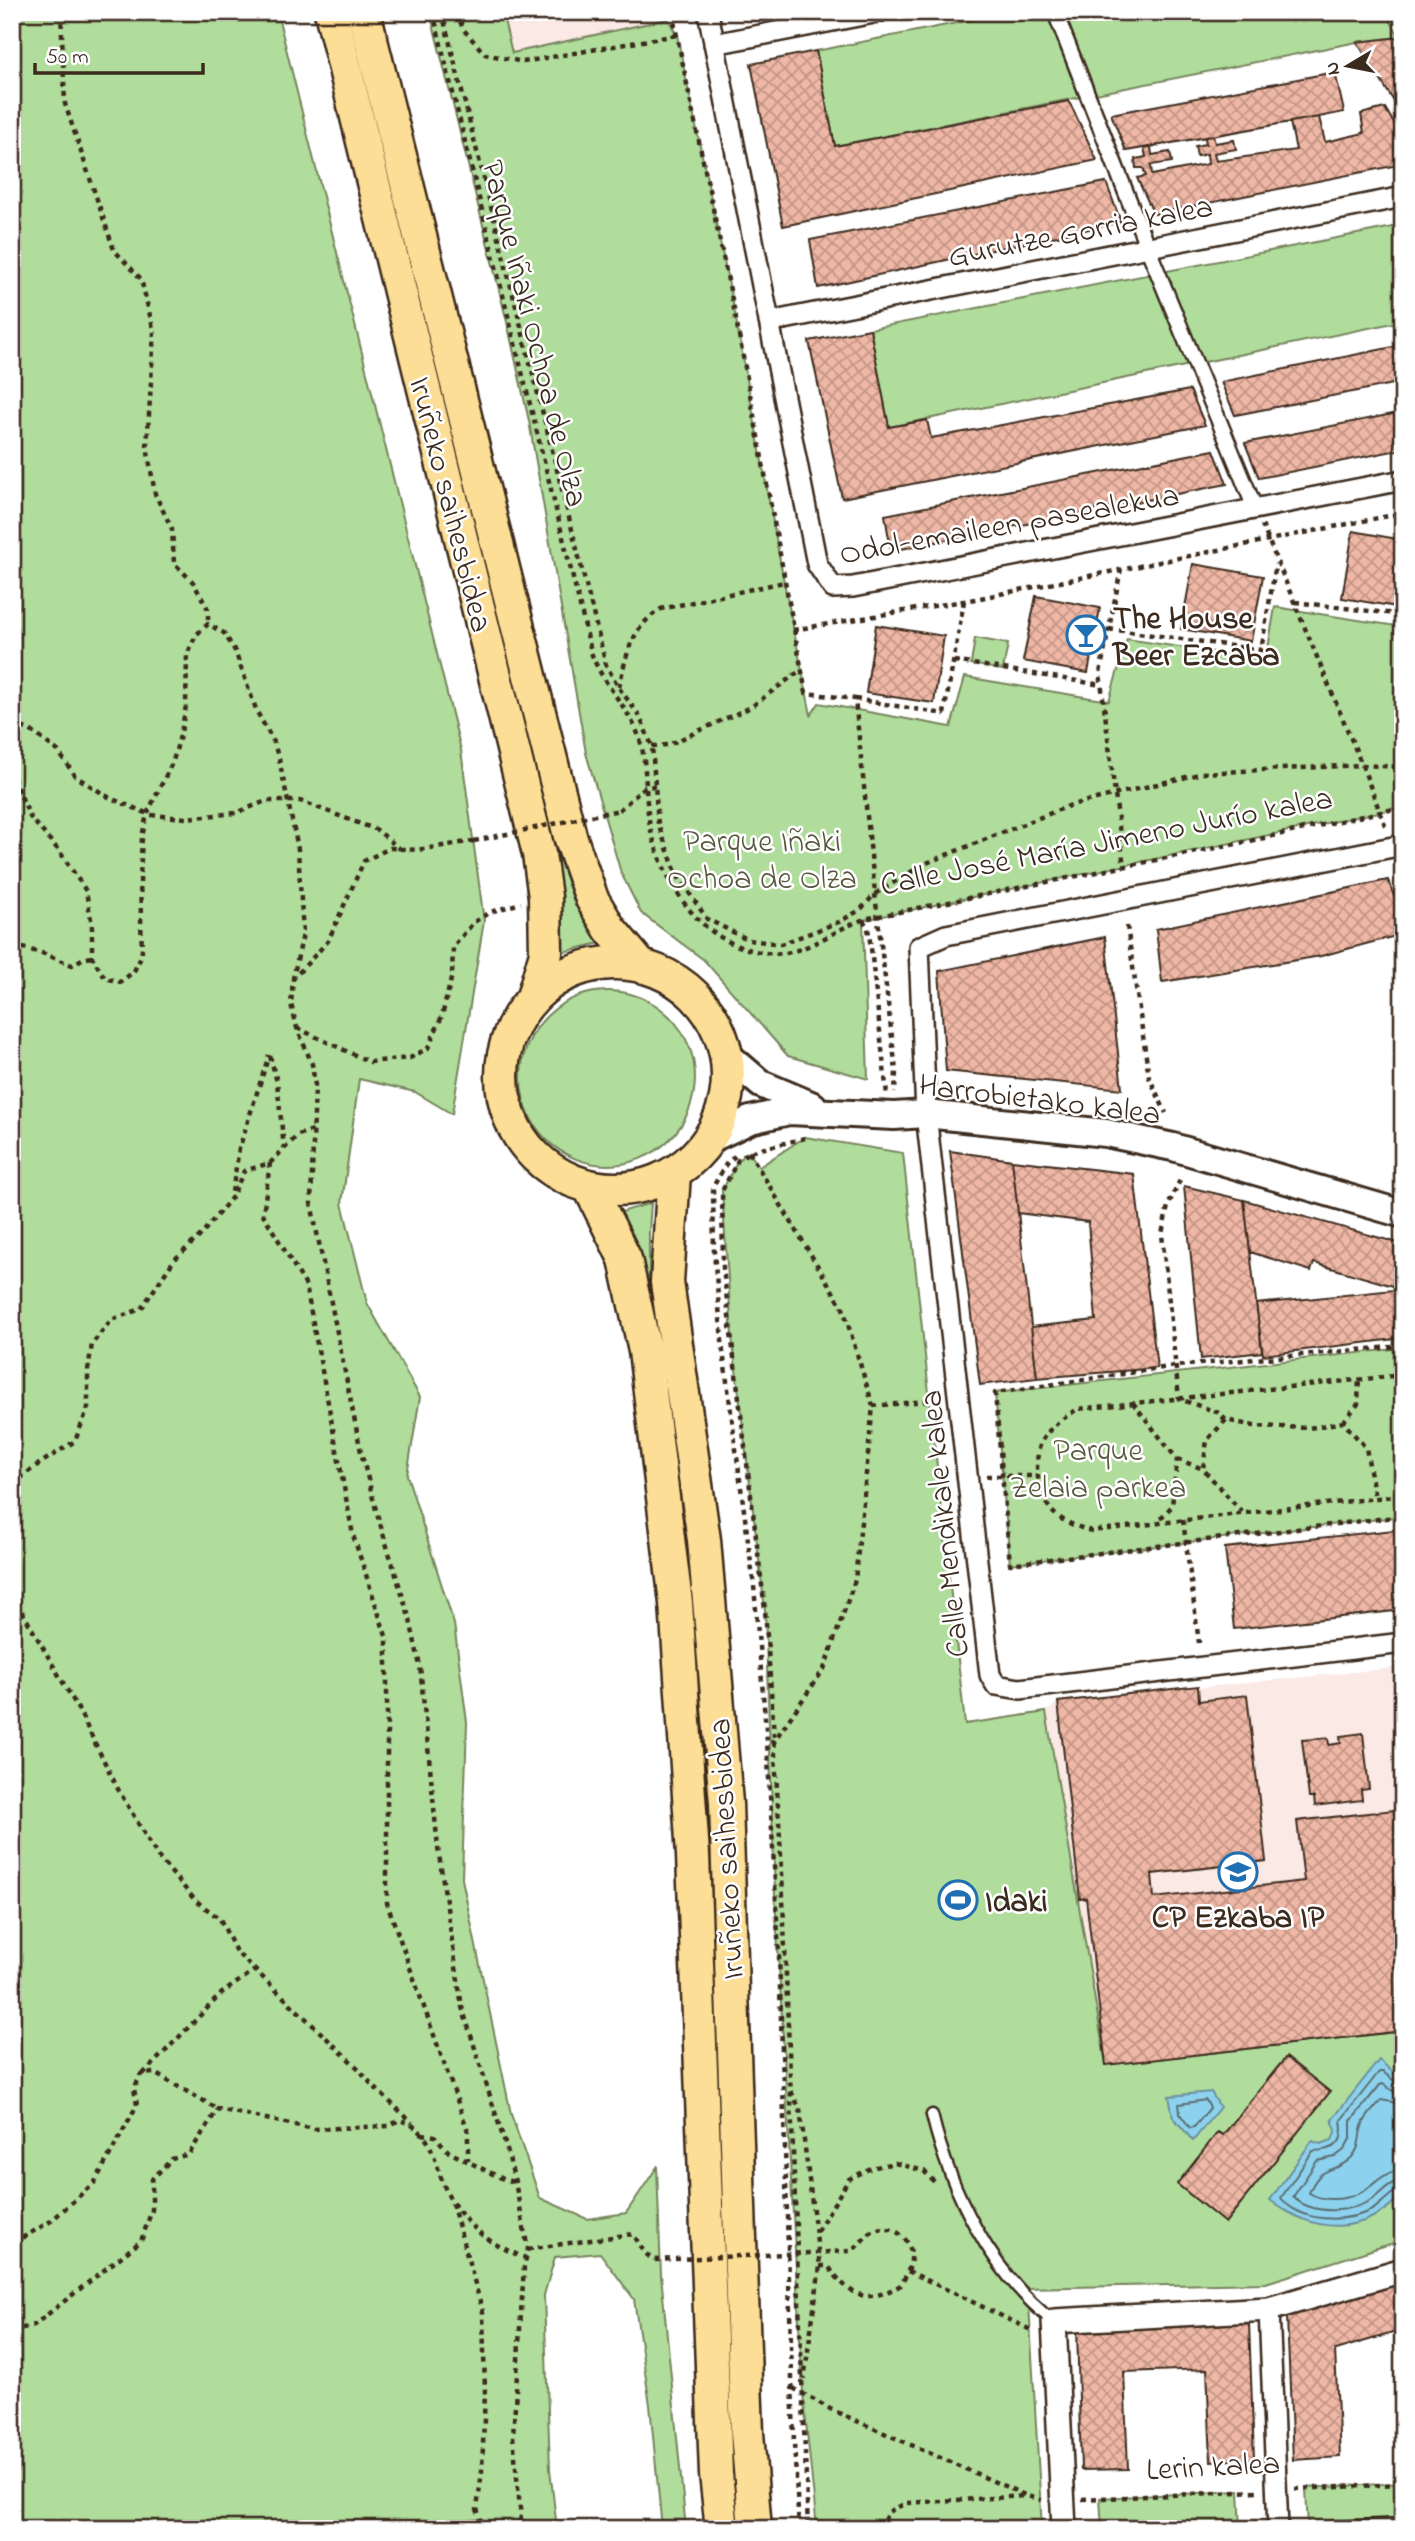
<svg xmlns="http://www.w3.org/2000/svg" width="1415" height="2541" font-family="'Indie Flower',sans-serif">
<defs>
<pattern id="building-cross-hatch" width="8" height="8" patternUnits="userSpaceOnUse" patternTransform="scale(1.75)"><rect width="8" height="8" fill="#efb7a5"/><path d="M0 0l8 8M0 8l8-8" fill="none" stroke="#c39586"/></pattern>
</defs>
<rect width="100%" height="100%" fill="#fff"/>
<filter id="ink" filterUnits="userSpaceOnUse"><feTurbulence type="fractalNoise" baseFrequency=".0143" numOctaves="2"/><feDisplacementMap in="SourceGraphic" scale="14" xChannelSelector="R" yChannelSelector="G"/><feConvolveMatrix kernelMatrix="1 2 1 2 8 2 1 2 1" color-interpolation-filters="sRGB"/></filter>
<g filter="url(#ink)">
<!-- built -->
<path fill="#fae9e4" d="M502,12H667L668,19L512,53Z
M1403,1667V2031L1106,2065L1046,1712L1058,1702Z"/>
<!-- green -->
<path fill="#b0dd9c" stroke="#76845d" stroke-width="2" fill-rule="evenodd" d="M12,12H277L461,750L484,921L452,1114L415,1092L359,1079L342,1203L367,1303L420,1397L407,1475L454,1624L467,1722L462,1879L511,2114L540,2198L587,2219L626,2213L657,2167L661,2275L686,2529H662L650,2405L634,2299L600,2253L555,2257L544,2295L550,2469L557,2529H12Z
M430,12H502L512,53L668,19L677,35L735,314L784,582L811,715L819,703L951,727L965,677L1109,701L1127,639L1266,660L1275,607L1403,627V807L863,920L868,1079L788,1056L704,960L641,913L621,873L586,753L529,421L507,322Z
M1012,12H1385L1400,37L1357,42L835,146L816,51Z
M1403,225V321L889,427L870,329Z
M975,638L1008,644L1003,670L971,664Z
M557,853L574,902L600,943L559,953L563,926Z
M521 1078a87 87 0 1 1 174 0a87 87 0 1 1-174 0Z
M805,1137L903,1153L965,1724L1046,1712L1106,2065L1403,2031V2240L1266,2283L1023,2288L1029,2304L1042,2529H817L803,2393L775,1895L765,1610L732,1336L722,1191L738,1160L749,1152L759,1167ZM925,2115H932L961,2198H956Z
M651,1203L649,1232V1283L635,1241L621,1212Z
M1403,1348V1516L1010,1564L995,1393Z
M1403,2483V2525L1308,2529L1306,2488Z
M1239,2491L1241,2529H1102L1100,2498Z"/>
<!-- water -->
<path fill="#8cd2ee" stroke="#6c8f9b" stroke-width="2" d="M1379,2060L1403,2081V2193C1364,2237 1314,2234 1270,2200L1312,2141L1321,2144L1332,2140L1336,2130L1332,2120Z
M1211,2092L1220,2107L1193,2141L1173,2117L1169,2096Z"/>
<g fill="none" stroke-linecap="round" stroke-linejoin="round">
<!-- shore -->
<path stroke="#5b6d71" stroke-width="2" d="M1403,2084L1397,2083L1383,2072H1379L1341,2120C1345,2144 1336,2150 1313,2151L1281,2198C1301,2223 1345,2223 1372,2210C1382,2204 1392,2190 1403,2189
M1403,2093L1394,2092L1383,2084L1380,2085L1351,2121V2137L1344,2150L1335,2157L1317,2161L1293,2197C1312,2215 1350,2213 1371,2200C1382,2193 1389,2181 1403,2180
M1206,2100L1210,2108L1194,2127L1190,2128L1180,2114L1179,2104Z
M1403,2104L1381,2100C1376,2107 1368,2114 1364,2122C1357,2134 1363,2146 1351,2158C1334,2175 1321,2163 1309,2193C1316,2197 1322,2199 1331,2199C1371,2200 1375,2171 1403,2170"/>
</g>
<!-- building -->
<path fill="url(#building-cross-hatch)" stroke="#3b2a1e" stroke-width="2" d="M1400,37L1403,42V116L1357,42Z
M816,51L835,146L1069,101L1097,160L783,226L751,64Z
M1335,72L1344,112L1319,117L1126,151L1111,114Z
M1385,108L1403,139V164L1154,214L1137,178L1146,176L1143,168H1136L1135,159L1146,157L1144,148L1151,147L1152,155L1170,152L1172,162L1151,165L1152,175L1208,164L1207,154L1197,156L1195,146L1206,144L1205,137L1213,136L1215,143L1234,140L1236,149L1214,153L1216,161L1296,150L1290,122L1319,117L1325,142L1364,133L1361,114Z
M1106,182L1121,222L818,288L810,240Z
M870,329L889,427L927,420L931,438L1190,390L1205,425L842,498L809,341Z
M1403,345V382L1235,415L1221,382Z
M1403,412V449L1259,478L1245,443Z
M1214,450L1227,484L891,551L885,515Z
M1353,531L1403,540V608L1342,598Z
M1193,564L1263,576L1251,641L1181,629Z
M1036,596L1100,608L1088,673L1023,661Z
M876,625L944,636L934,703L866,693Z
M1388,880L1403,920V934L1321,956L1162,982L1156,929Z
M1105,937L1122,1089L946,1071L939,971Z
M950,1151L1012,1160L1037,1378L980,1385Z
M1012,1160L1134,1174L1157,1368L1037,1378L1031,1327L1096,1320L1088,1222L1018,1213Z
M1184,1186L1244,1200L1262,1352L1201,1359Z
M1244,1200L1402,1244L1403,1285L1393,1286L1314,1263L1311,1271L1250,1252Z
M1403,1289V1338L1263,1355L1256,1304Z
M1403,1529V1610L1234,1629L1225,1548Z
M1198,1686L1199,1701L1247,1695L1266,1861L1152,1874L1154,1898L1304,1881L1297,1821L1403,1809V1879L1395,1880L1397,1901L1403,1900V2031L1106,2065L1086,1898L1080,1899L1058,1702Z
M1363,1733L1369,1789L1361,1790L1362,1800L1315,1806L1314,1797H1309L1302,1740L1328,1738L1329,1745L1341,1743L1340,1736Z
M1286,2057L1330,2092L1225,2223L1177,2184L1218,2132L1223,2135Z
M1403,2282V2330L1335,2350L1340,2457L1293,2460L1287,2316Z
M1249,2323L1254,2459L1211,2461L1207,2369L1124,2372L1128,2469L1081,2470L1077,2329Z"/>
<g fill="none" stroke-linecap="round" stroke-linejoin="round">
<!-- service casing -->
<g stroke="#3b2a1e" stroke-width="15">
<path id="service" d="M932,2115C950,2190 991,2273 1053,2321"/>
</g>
<!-- pedestrian casing -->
<g stroke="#3b2a1e" stroke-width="19">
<path id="pedestrian" d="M1055,12L1145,241
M1151,256L1252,501
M1333,2529L1403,2526"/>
</g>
<!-- minor casing -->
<g stroke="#3b2a1e" stroke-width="24">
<path id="minor" d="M708,12L817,564L833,588L853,587L1403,480
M714,44L879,12
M769,322L1403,197
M1403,845L946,935L919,947L926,1114L990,1675L996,1685L1020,1689L1403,1643
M1269,2309L1278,2529"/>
</g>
<!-- tertiary casing -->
<g stroke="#3b2a1e" stroke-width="28">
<path id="tertiary" d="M1064,2529L1054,2321L1269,2309L1403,2270"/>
</g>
<!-- secondary casing -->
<g stroke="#3b2a1e" stroke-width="32">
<path id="secondary" d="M726,1054L761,1084L813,1106
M708,1140L750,1120L789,1111L894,1116L926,1114L1106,1133L1173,1147L1403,1214"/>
</g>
<!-- trunk casing -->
<g stroke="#3b2a1e" stroke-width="37">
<path id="trunk" d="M331,12L539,854L545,897L546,953L533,997
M364,12L570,836L592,899L610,929L641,966
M502 1076a113 113 0 1 1 226 0a113 113 0 1 1-226 0Z
M674,1173L667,1282L704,1540L726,1803L741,2268L747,2433L755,2529
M589,1186L625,1259L645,1351L676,1603L693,1855L716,2474L722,2529"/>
</g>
<!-- path -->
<path stroke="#3b2a1e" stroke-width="4.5" stroke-dasharray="5 5" stroke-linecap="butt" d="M61,12L65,104L114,250L141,279L154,332L147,447L155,494L172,529L174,563L193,582L208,609V624
M433,12L592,655C604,688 636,714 642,748C648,778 644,808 653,838C667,885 695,932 744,948C758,952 771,955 786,953C817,947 841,925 869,918L1246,842L1403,807
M442,12L606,665L619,688L639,715L652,746L658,824L677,875L707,919L749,940L781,944L839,922L860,910L875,894L896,1071L895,1093
M457,12L463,29L485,54L523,62L677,35
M672,12L735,314L806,693L855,699L875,894L924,864L1071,805L1203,773L1362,765L1403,767
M1262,525L1362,765L1386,828
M1121,569L1100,673L1124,867
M1295,602L1403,615
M1109,629L1261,650L1276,564
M793,630L975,599L1403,513
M954,661L1102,685
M619,687C627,653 631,628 661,609L784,582
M855,699L944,714L964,601
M12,724L30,730L58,751L75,776L110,798L151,815L186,818L236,813L266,801H300L377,830L400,849
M652,746L668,745L751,707L801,670
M12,768L15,782L30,817L60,852L86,891L92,925V957L105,978L121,982L134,971L142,955L140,878L142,837L147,814L173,761L181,732L186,706L187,655L196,635L208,624L224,633L235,651L257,712L273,741L279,759L298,849L303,934L293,978
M619,810L645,787L655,786
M474,841L417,850L390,848L364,861L328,941L293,979L291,1004L297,1028L312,1064L315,1085L311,1203L361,1452L377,1514L410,1620L420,1666L438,1848L462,2007L507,2150L515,2182L528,2249L524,2267L513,2436L522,2529
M863,920L868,928L871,948L887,1095
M1127,926L1149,1077L1166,1113
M12,945L45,954L72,965L82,959L92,957
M297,1028L370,1062L410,1058L428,1048L442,1016L452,975L453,947L474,922L490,912L521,903
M270,1056L277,1082L284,1148
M805,1138L749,1152L738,1160L722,1191L723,1268L765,1610L772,1704L782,1873L808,2529
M749,1152L843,1308L873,1406L855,1580L824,1669L774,1741L767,1742
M735,1156L726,1164L713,1187L714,1253L723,1351L754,1586L767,1742L779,1954L794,2443L799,2529
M270,1163L263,1214L306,1286L353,1535L387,1639V1903L468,2131V2160
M1180,1180L1168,1206L1162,1234L1179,1399L1217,1412L1226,1420L1254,1426L1309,1428L1343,1422L1366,1448L1375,1498
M232,1192L239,1149L269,1055
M1403,1346L1176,1366L995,1393L1010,1564L1403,1516
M1403,1375L1078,1409C1066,1416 1053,1425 1044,1437C1031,1457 1037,1499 1056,1515C1066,1523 1078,1527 1091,1531L1403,1495
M1133,1403L1177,1459L1172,1506L1157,1522
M873,1406L938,1400
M1226,1420L1207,1440L1203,1469L1243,1513
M1343,1422L1358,1404L1359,1378
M1177,1459L1203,1469
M986,1476H1038
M12,1485L36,1466L75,1441L88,1408V1370L92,1344L111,1320L141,1309L174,1260L199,1237L232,1197L244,1171L270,1163L298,1135L313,1130
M1183,1520L1199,1643
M12,1594L76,1705L119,1791L158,1857L195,1900L220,1919L236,1952L360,2070C374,2090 395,2105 412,2123
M143,2074L222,1993L255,1970
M791,2091L800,2109L820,2266L804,2379
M422,2134L435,2136L449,2152L505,2180L515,2182
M452,2203L483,2312L485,2392L482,2471L477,2509L484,2529
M817,2231L849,2179L871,2168L895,2163L924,2171L937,2185
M12,2237H24L51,2221L95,2182L137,2105L134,2089L141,2074L154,2073L218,2109
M528,2249L633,2234C641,2245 642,2254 655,2260
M820,2266H828C851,2297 865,2305 901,2285C905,2277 910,2269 911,2260C913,2241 896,2224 877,2230C867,2233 860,2244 852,2251
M908,2271L1033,2331
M12,2331L34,2325L141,2241L152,2210V2179L172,2159L189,2154L218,2109L314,2129L389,2126L399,2120C440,2131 432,2173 453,2203C474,2233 492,2245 526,2258
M793,2388L832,2410L1027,2496L1042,2500
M1295,2489L1403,2484
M1082,2499L1259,2491
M884,2529L882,2525L888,2512L906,2503L1026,2496"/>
<!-- service -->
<use href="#service" stroke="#fff" stroke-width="10"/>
<!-- pedestrian -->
<use href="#pedestrian" stroke="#fff" stroke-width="14"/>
<!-- minor -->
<use href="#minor" stroke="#fff" stroke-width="19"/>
<!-- tertiary -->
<use href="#tertiary" stroke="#fff" stroke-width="23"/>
<!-- secondary -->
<use href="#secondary" stroke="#fff" stroke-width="26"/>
<!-- trunk -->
<use href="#trunk" stroke="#fdde96" stroke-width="32"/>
<!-- path-bridge -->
<path stroke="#3b2a1e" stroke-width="4.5" stroke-dasharray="5 5" stroke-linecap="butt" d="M474,841L619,810
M655,2260L852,2251"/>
</g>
</g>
<!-- icons -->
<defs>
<g id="bar-ring" transform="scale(2.0125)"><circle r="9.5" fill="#fff" stroke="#1f6fb2" stroke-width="1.5"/><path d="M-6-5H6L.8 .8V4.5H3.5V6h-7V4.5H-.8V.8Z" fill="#1f6fb2"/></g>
<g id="school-ring" transform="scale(2.0125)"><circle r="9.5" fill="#fff" stroke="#1f6fb2" stroke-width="1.5"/><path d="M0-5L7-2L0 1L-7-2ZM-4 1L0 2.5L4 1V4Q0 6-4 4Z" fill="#1f6fb2"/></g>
<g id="stadium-ring" transform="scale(2.0125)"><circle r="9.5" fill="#fff" stroke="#1f6fb2" stroke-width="1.5"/><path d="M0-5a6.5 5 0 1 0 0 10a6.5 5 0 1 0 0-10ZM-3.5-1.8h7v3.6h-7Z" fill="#1f6fb2"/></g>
</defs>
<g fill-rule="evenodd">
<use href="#bar-ring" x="1086" y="635"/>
<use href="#school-ring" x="1238" y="1872"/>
<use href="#stadium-ring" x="958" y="1900"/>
</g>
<g text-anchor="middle" stroke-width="5" stroke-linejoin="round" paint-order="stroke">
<!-- street labels -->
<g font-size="32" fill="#3b2a1e" stroke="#fff">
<text transform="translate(1080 230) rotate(-11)" y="11">Gurutze Gorria kalea</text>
<text transform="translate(536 333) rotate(76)" y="11">Parque Iñaki Ochoa de Olza</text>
<text transform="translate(452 504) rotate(76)" y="11">Iruñeko saihesbidea</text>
<text transform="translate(1009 523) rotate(-10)" y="11">Odol-emaileen pasealekua</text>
<text transform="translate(1106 840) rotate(-11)" y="11">Calle José María Jimeno Jurío kalea</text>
<text transform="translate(1040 1098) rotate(7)" y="11">Harrobietako kalea</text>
<text transform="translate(943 1524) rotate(-96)" y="11">Calle Mendikale kalea</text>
<text transform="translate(725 1849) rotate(-93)" y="11">Iruñeko saihesbidea</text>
<text transform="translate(1213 2465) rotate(-3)" y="11">Lerin kalea</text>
</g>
<!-- poi labels -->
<g font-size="32" font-weight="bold" fill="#3b2a1e" stroke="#fff" text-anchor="start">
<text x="1113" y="628">The House<tspan x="1113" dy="37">Beer Ezcaba</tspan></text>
<text x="985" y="1911">Idaki</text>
<text x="1238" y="1927" text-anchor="middle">CP Ezkaba IP</text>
</g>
<!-- park labels -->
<g font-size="32" fill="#58573e" stroke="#fff">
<text x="762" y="851">Parque Iñaki<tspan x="762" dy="37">Ochoa de Olza</tspan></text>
<text x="1098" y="1460">Parque<tspan x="1098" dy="37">Zelaia parkea</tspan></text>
</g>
</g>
<!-- margin -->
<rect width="1415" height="2541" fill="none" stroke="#fff" stroke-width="42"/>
<rect x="21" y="21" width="1373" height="2499" fill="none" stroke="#3b2a1e" stroke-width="2.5" filter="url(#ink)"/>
<!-- north arrow -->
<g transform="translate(1348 66) rotate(260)" stroke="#ffffff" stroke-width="5" paint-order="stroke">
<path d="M0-5L12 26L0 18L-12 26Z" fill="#3b2a1e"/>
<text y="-10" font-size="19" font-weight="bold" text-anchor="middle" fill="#3b2a1e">N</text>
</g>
<!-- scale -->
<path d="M35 63v10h168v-10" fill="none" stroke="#3b2a1e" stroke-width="3.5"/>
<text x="46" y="63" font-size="21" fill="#3b2a1e" stroke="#ffffff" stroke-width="5" paint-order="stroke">50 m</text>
</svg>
